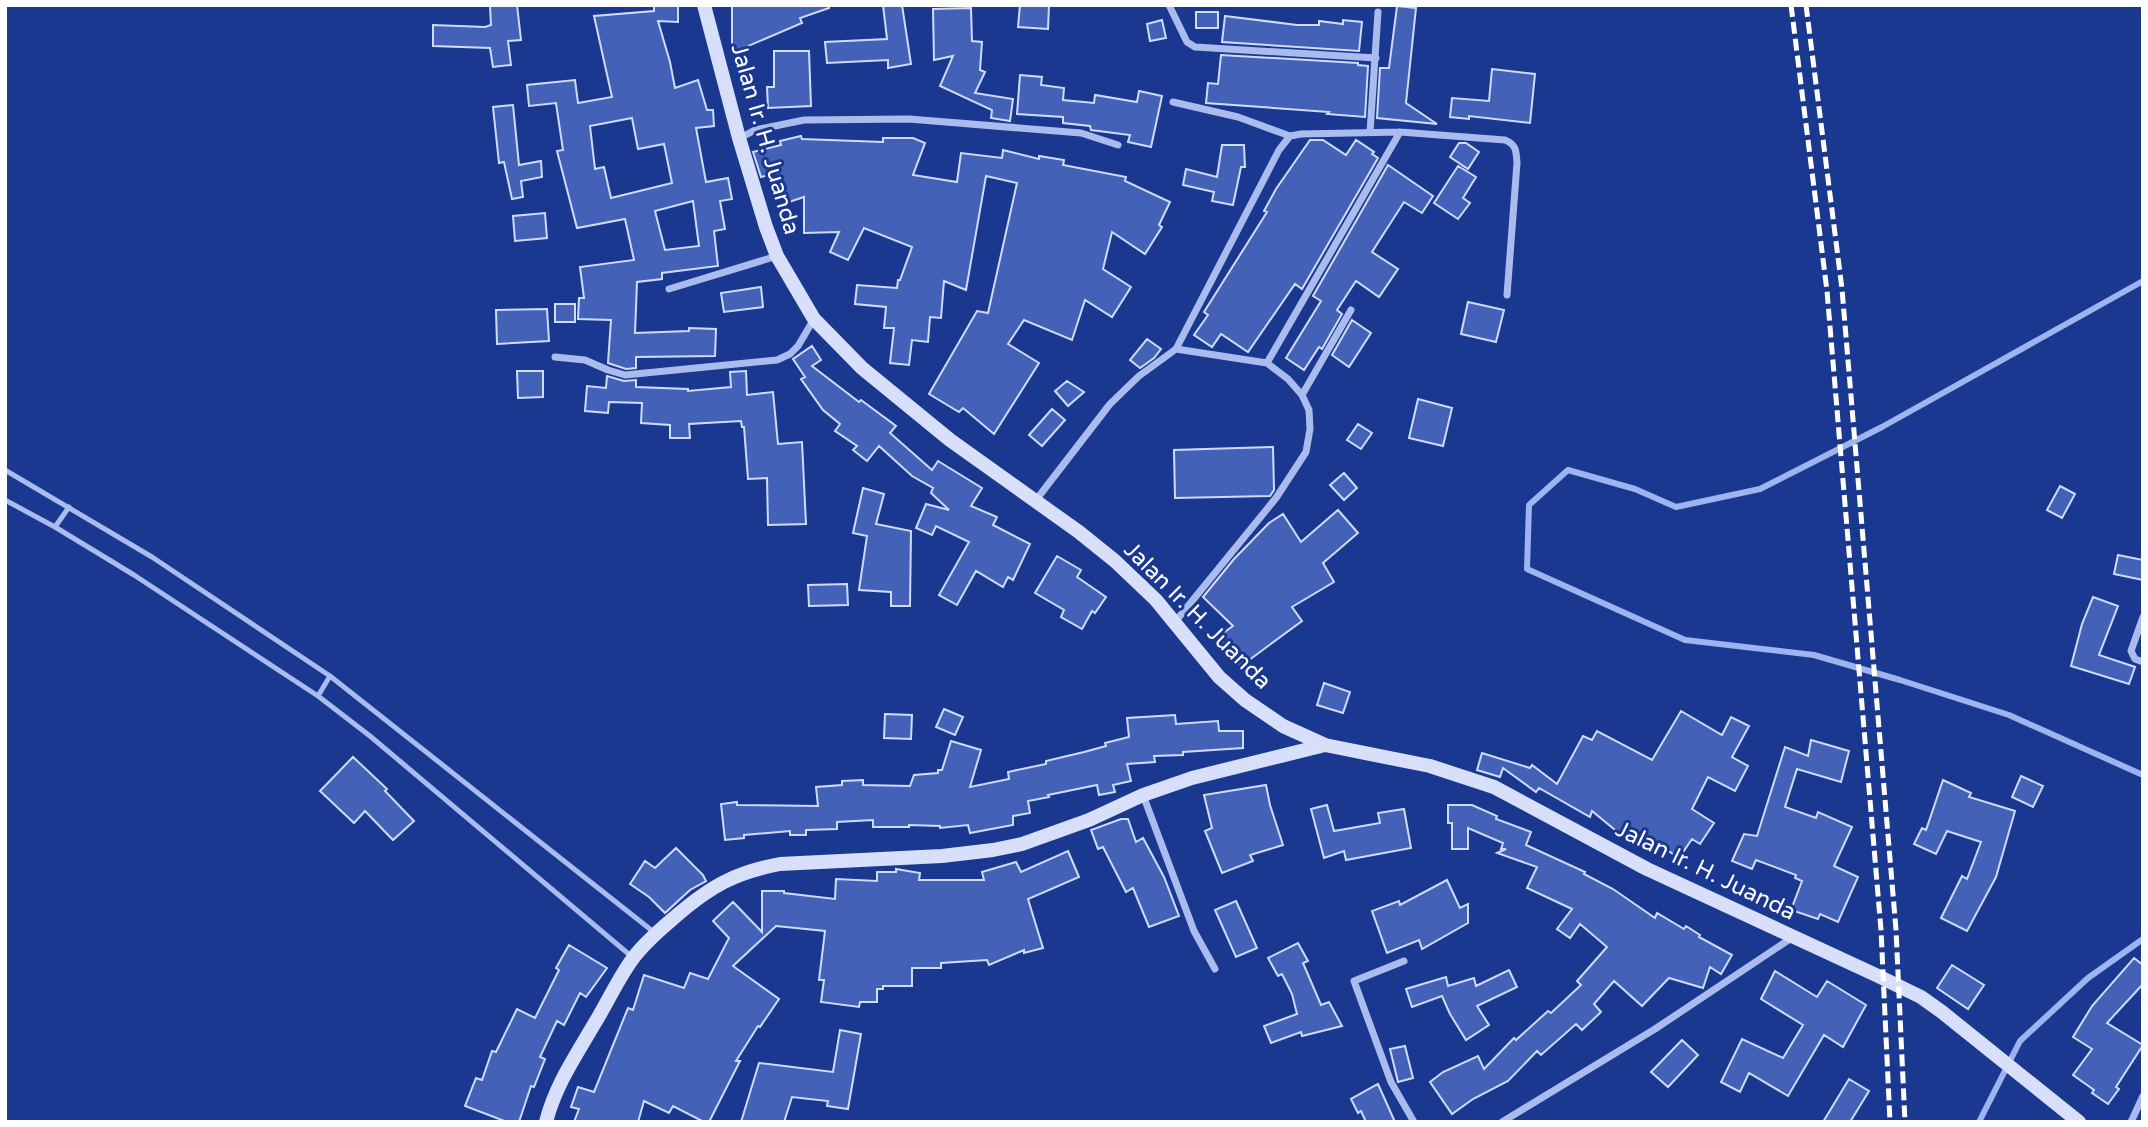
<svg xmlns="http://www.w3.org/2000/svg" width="2148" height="1127" font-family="'Varela Round',sans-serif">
<rect width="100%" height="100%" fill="#1b3890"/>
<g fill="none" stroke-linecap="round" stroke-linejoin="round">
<!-- stream -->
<path stroke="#9db4f0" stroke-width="6" d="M2143,281L1882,427L1760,489L1676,507L1635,489L1568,470L1529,505L1527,569L1685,640L1814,655L1900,680L2009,715L2143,775
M1979,1122L2020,1041L2088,978L2143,939"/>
</g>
<!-- building -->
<path fill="#4461b8" stroke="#d0dbfa" stroke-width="2" fill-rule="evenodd" d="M517,5L521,40L508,41L511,65L493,67L490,48L433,46V25L485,27L491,25L490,6Z
M654,5H678V22L658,21L670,62L675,88L698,80L707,110H713L714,126L696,128L706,182L728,178L732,199L720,201L725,229L714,231L718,266L662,273V279L637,282L635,333L689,331V328L716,329L715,356L636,357V368L626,369L608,363L611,320L578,319L579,298H584L580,267L634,260L625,219L577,228L557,151L563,150L556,103L529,106L527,85L575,80L578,103L612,97L594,16L654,11ZM632,118L638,149L664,144L672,183L611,198L604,167L595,169L590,126ZM693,201L699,246L665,250L655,211Z
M732,5H829V8L800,18L802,23L732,53Z
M883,5H902L911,64L888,68V60L827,63L825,42L887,39Z
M1020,5H1049L1048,29L1018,27Z
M1397,6L1416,8L1406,103L1437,124L1377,118L1380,68H1389Z
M971,8L972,41L982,42L980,70L985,72L975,93L1013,99L1010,121L991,118L992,110L940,86L953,56L934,60L933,9Z
M1196,12H1218V28H1196Z
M1225,16L1297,25H1319V21L1343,24V20L1362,22L1359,51L1222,42Z
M1162,20L1166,38L1150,41L1147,24Z
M774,51H809L811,106L768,108L767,87H774Z
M1221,55L1358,63V65L1368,66L1365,117L1327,114L1329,112L1206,103L1208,83L1218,84Z
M1492,69L1535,74L1530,123L1469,116V119L1450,117L1452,98L1489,101Z
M1020,75L1042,77L1041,85L1064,88L1063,100L1094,103L1095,95L1137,102L1139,91L1162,96L1151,147L1128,142L1130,135L1091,130L1090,126L1063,123V117L1017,114Z
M513,105L519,165L541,161L542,177L521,181L523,197L512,199L504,162L499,163L493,107Z
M801,136L802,139L883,142V138H913L925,143L913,175L957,182L961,153L1002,158L1003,150L1039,159V156L1064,160L1063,165L1126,177L1125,181L1170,202L1159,225L1162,227L1145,254L1112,232L1103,269L1131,287L1112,317L1085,300L1072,340L1024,320L1008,344L1039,363L994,434L963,408L959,412L929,394L977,311L988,313L1017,183L986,176L966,290L944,281L941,318L930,317L928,342L912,340L909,365L890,363L894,328H884L886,307L855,304L857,285L897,288L898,280H900L912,247L864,228L848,260L830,252L839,232L804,233V197L789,202L778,173L761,177L753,152L781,145L780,141Z
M1310,140H1323L1346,155L1356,140L1374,152L1372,154L1378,158L1302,289L1295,284L1248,352L1221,334L1212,347L1194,335L1208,315L1204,312L1267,212L1264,211L1276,189Z
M1459,143H1466L1479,152L1468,169L1450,157Z
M1222,145H1244L1245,167H1241L1233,205L1212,201L1214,192L1183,185L1186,169L1217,177Z
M1388,165L1433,196L1422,213L1404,202L1372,252L1398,269L1379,297L1356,281L1337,310L1342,314L1322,349L1319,347L1304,370L1286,358L1321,301L1313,296Z
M1458,166L1476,177L1463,198L1470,203L1458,219L1434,203Z
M545,213L547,238L515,241L513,216Z
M761,287L763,307L724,312L721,293Z
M1468,302L1504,310L1496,342L1461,334Z
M555,304H575V322H555Z
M547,309L549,341L497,344L496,310Z
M1352,320L1371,333L1349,367L1332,355Z
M1147,339L1161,349L1154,358L1140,368L1130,360Z
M812,346L821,360L812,366L859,402L861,400L896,426L890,433L932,470L938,461L982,488L971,506L997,517L993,525L1030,544L1013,580L1008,577L1003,587L976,571L957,605L939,595L969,542L936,526L932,535L916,528L926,504L949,510L931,493L933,488L912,476L879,446L867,461L853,450L857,446L835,431L840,424L823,410L801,379L805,377L793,359Z
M517,371H543V397L518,398Z
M746,371L747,395L773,392L778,444L802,442L806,524L768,525L767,478L748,479L744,427H742L741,421L689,424L690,438H670V425L641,423L642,403L609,402L608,413L585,411L587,386L606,388L607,376L624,381L636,380V387L688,389V391L731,387L730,372Z
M1067,381L1084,392L1068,406L1055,391Z
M1418,399L1452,408L1443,446L1409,438Z
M1052,409L1065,420L1042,446L1029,435Z
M1358,424L1372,433L1361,449L1347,440Z
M1273,447L1274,490L1270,496L1175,498L1174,450Z
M1344,473L1357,488L1344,500L1330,485Z
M2060,486L2075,494L2062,518L2047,510Z
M863,488L884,494L876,524L911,531L910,606H891V592L859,590L867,536L853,533Z
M1338,510L1358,533L1323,563L1334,582L1292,607L1302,621L1241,666L1219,636L1233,626L1203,597L1234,559L1269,523L1283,514L1301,542Z
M2118,555L2143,560V580L2114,574Z
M1057,556L1081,570L1077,577L1106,597L1095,613L1092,611L1082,629L1061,617L1064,610L1035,593Z
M847,584L848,605L809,606L808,585Z
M2093,597L2118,606L2099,655L2135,667L2129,684L2071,666L2082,624Z
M1324,683L1350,692L1343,713L1317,705Z
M944,709L963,717L955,735L936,727Z
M1681,711L1722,735L1731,717L1749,726L1732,757L1748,766L1735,791L1708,777L1692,809L1714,823L1700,844L1692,839L1679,858L1658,844L1623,829L1620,834L1592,811L1590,817L1539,788L1536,792L1503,768L1500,777L1477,770L1482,753L1530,768L1532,765L1557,784L1583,736L1592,740L1597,731L1652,760Z
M885,714L912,715L911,739L884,738Z
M1175,715L1176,724L1218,721L1219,731H1243V748L1183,752V755L1154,756L1155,762L1127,764L1131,781L1113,785L1115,792L1099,795L1097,785L1048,795L1049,797L1028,801L1030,813L1013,816V825L970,833L968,825L940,828V826L909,825V827H873V820L837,822V829L806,830V835H790V831L744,835V838L725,840L721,804L737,802V805L818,806L816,787L842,785V781L863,780V785L910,786L914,775L938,773V770H942L951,741L981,750L970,787L1009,779L1008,772L1046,764V761L1084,752L1106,746L1105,743L1129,737L1127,718Z
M1811,740L1849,751L1841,782L1797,769L1785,807L1816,818L1818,812L1852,827L1834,866L1858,877L1838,922L1820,914L1818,919L1791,910L1802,881L1795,878L1796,875L1756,860L1752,869L1732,861L1744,834L1757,836L1785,747L1808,756Z
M353,757L387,789L385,791L414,821L393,840L365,811L354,823L320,791Z
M2021,776L2043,786L2033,807L2012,797Z
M1943,780L1971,793L1969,797L2015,811L1996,877L1967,931L1941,918L1962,876L1967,879L1981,842L1947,831L1936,854L1914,844L1922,828L1926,830Z
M1266,785L1270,805L1283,845L1250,855L1253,861L1222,873L1205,831L1212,828L1204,795Z
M1327,805L1334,831L1380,823L1378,813L1404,809L1411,848L1346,860L1344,851L1324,858L1311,809Z
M1448,805H1472L1497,816L1496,819L1531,832L1526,845L1585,872L1584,874L1613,889L1655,918L1657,913L1684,929L1686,926L1700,935L1699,937L1732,955L1721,974L1710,967L1703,988L1669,978L1642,1006L1614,981L1594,1004L1601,1012L1582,1030L1576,1024L1541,1055L1537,1051L1508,1081L1473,1099L1452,1114L1430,1082L1443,1072L1478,1056L1484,1069L1514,1038L1516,1040L1548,1011L1551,1013L1581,985L1577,981L1607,947L1580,924L1570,938L1557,929L1572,909L1527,888L1537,867L1497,853L1506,849H1501L1503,843L1468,828V849H1452V823H1448Z
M1121,819H1128L1136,842L1143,838L1164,877L1179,916L1149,927L1133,888L1126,892L1103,847L1098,849L1091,830Z
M676,848L703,875L706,881L690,890L665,913L649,897L630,884L645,861L655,868Z
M1068,851L1079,877L1028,899L1043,948L1024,953V950L989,965L987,960L941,963V968H912V986H883V989H877V1002H860L859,1007L821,1002L824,980H819L825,931L776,926L733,966L779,999L760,1027L758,1026L736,1061H740L709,1122H704L673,1106L669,1113L644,1101L638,1122H574L579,1109L571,1107L578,1087L594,1092L628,1008L633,1010L644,975L684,988L690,973L708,979L729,938L713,921L733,902L762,932V891H784V893L835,899L836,879L877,881V872H896V869L920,873L919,880H984L982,872L1016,862L1021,872Z
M1447,880L1460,908L1468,904V923L1422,949L1419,940L1387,953L1372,911L1399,901L1400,905Z
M1236,901L1257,948L1236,957L1215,910Z
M1298,943L1308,961L1303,963L1321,1005L1329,1002L1342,1026L1302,1036L1301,1032L1271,1043L1264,1026L1297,1014L1292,994L1282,974L1278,976L1268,958Z
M569,945L607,968L586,997L580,993L564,1025L557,1021L540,1057L545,1059L534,1087L531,1086L519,1122H507L465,1106L476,1078L482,1080L492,1051L496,1052L517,1009L535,1018L559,970L556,968Z
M2134,958L2143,965V984L2107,1023L2143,1045L2116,1087L2119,1089L2108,1104L2092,1093L2094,1090L2073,1075L2092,1049L2073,1037L2092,1006Z
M1952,965L1984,985L1968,1009L1937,988Z
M1509,970L1517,987L1477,1006L1489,1025L1466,1040L1450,1014L1442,996L1412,1007L1406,989L1446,977L1448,986L1474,978L1476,986Z
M1775,971L1817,997L1827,981L1866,1005L1843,1047L1824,1035L1788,1096L1749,1073L1740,1092L1721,1082L1742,1039L1783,1058L1803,1025L1761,999Z
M840,1030L861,1034L848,1109L827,1106L828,1101L792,1097L784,1122H741L759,1063L833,1072Z
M1682,1040L1698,1055L1668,1087L1651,1072Z
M1405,1046L1413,1078L1398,1082L1390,1049Z
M1849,1079L1869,1091L1850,1122H1823Z
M1378,1084L1395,1122H1366L1361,1111L1358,1113L1351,1099Z"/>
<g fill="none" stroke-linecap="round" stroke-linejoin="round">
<!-- lane -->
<path stroke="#aabcee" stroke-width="5" d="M5,470L152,557L330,676L655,933
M5,500L55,527L134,575L318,696L370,736L631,956
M55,527L69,507
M318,696L330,676"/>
<!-- street -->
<path stroke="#aabcee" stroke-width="7" d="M1169,5L1187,42L1195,47L1376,58
M1173,102L1238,117L1290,136
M1370,132L1378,12
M740,138L755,130L804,120L909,119L1081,133L1118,145
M669,289L777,256
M555,357L585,360L608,370L625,375L777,360L790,354L798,346L814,319
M1267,363L1400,132
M1302,395L1351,310
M1036,500L1110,404L1139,376L1176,349L1279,150L1290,136L1301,134L1400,132L1505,140C1517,145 1516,152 1517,163L1507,295
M2143,617L2131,651L2135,659L2143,662
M1175,622L1276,498L1306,452L1310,429L1309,410L1302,395L1288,379L1267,363L1176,349
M1143,795L1194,931L1215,969
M1404,961L1354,981L1391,1082L1414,1122
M1502,1122L1655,1029L1793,937
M2131,1122L2143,1096"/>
<!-- secondary -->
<path stroke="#d7dffa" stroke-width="14" d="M704,5L739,138L766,227L777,256L814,319L862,368L950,440L1079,532L1115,561L1156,600L1219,677L1245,700L1283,726L1325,745L1430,766L1494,787L1647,869L1876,975L1921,997L1942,1012L2079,1122
M546,1122C555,1086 575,1057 593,1026C607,1004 618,978 634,957C646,941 661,929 676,916C711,886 734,873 780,864L942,856L993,850L1022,844L1089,820L1143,795L1192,778L1325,745"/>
<!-- rail -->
<path stroke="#fff" stroke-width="5" stroke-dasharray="12 5" stroke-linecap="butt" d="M1791,5L1827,291L1881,930L1890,1122
M1806,5L1842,289L1896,930L1905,1122"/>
</g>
<g text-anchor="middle" stroke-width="6" stroke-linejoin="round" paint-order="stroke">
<!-- street labels -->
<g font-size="23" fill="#fff" stroke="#1b3890">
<text transform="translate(766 139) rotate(74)" y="8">Jalan Ir. H. Juanda</text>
<text transform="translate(1198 615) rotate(45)" y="8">Jalan Ir. H. Juanda</text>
<text transform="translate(1706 870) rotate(26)" y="8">Jalan Ir. H. Juanda</text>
</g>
</g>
<!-- border -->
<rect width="2148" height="1127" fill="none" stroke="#ffffff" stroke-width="14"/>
</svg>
